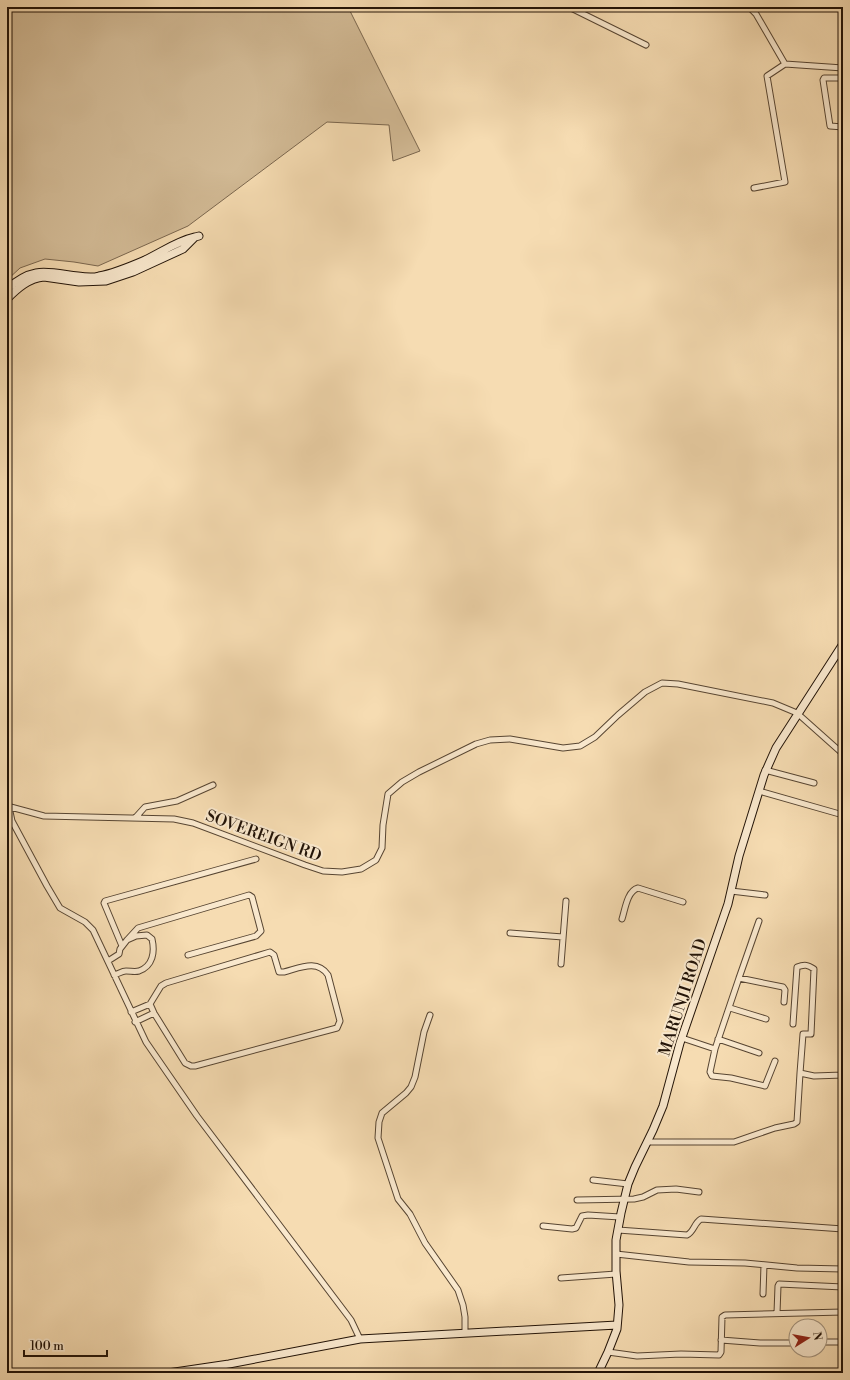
<svg xmlns="http://www.w3.org/2000/svg" width="850" height="1380" font-family="'Libre Bodoni',serif">
<rect width="100%" height="100%" fill="#f6dcb2"/>
<filter id="stains"><feTurbulence type="fractalNoise" baseFrequency=".005" numOctaves="4"/><feColorMatrix values="0 0 0 0 .2 0 0 0 0 .09 0 0 0 0 .02 0 0 0 .5 -.17"/></filter>
<radialGradient id="worn" r=".72"><stop offset=".6" stop-color="#630" stop-opacity="0"/><stop offset="1" stop-color="#630" stop-opacity=".3"/></radialGradient>
<!-- green -->
<path fill="#d2ba95" stroke="#7a664e" d="M7,7H348L420,151L393,161L389,125L327,122L188,226L98,266L74,262L45,259L20,268L7,280Z"/>
<g fill="none" stroke-linecap="round" stroke-linejoin="round">
<!-- street casing -->
<g stroke="#574532" stroke-width="7">
<path id="street" d="M569,7L646,45
M749,7L756,14L785,64
M835,7L843,9
M843,78H824L823,80L830,126L843,127
M754,188L785,182L767,76L785,64L843,68
M765,770L814,783
M759,791L843,815
M7,806L44,816L174,819L193,823L305,865L323,871L342,872L361,869L376,860L382,848L383,825L388,794L402,782L419,772L476,744L490,740L510,739L563,748L580,746L595,737L618,715L645,692L662,683L678,684L773,703L797,713L843,754
M9,807L12,821L47,886L60,908L85,922L93,930L146,1042L197,1116L351,1320L360,1339
M135,818L145,807L177,801L213,785
M731,891L765,895
M622,919C625,910 627,891 638,888L683,902
M510,933L563,937
M127,940L138,928L249,895L252,897L261,931L256,936L188,955
M122,946L104,903L105,901L256,859
M270,952L274,955L279,972H284C300,968 317,959 328,975L340,1021L337,1028L195,1066H191L185,1063L154,1013L150,1004L161,986L166,983Z
M108,961L119,954L120,949L127,940L136,936L147,935L152,939C155,952 153,966 139,971C135,972 131,971 126,971C122,971 118,974 114,975
M561,964L566,901
M739,978L759,921
M730,1008L766,1019
M131,1012L150,1004
M430,1015L424,1032L415,1077L411,1087L406,1093L382,1113L379,1122L378,1138L398,1199L410,1214L425,1243L458,1290L463,1305L465,1317V1333
M135,1022L154,1013
M793,1024L797,967C805,964 808,965 814,969L811,1034H803L800,1073
M682,1038L715,1049L710,1072L712,1076L731,1078L765,1086L775,1061
M718,1039L759,1053
M715,1049L739,978L783,987L785,990L784,1002
M842,1075L843,1067
M648,1142H734L775,1128L794,1124L797,1122L800,1073L814,1076L843,1075
M593,1180L628,1184
M577,1200L634,1199L643,1197L657,1190L676,1189L699,1192
M543,1226L572,1229L576,1228L582,1216L588,1215L620,1217
M618,1230L687,1235C694,1232 694,1223 701,1219L843,1229
M616,1254L689,1262L745,1263L797,1268L843,1269
M561,1278L616,1274
M763,1294L764,1265
M777,1313L778,1286L779,1284L843,1287
M721,1340L760,1343H796
M820,1342H843
M608,1352L637,1356L681,1354L719,1355L721,1352L722,1317L725,1315L843,1312"/>
</g>
<!-- secondary casing -->
<g stroke="#221307" stroke-width="9">
<path id="secondary" d="M7,289C33,266 46,272 78,276C85,277 92,278 99,276C115,273 131,266 145,260C162,252 177,241 195,237
M7,299C17,289 29,278 44,277L79,282L106,281L133,272L183,249L195,237L199,236
M168,1373L229,1364L360,1339L617,1325
M598,1373L608,1352L617,1329L619,1305L616,1271V1240L621,1213L628,1184L635,1167L653,1130L663,1106L680,1043L728,904L739,856L764,775L776,748L843,644"/>
</g>
<!-- street -->
<use href="#street" stroke="#f9e8cd" stroke-width="5"/>
<!-- secondary -->
<use href="#secondary" stroke="#f9e8cd" stroke-width="7"/>
</g>
<g text-anchor="middle" stroke-width="4" stroke-linejoin="round" paint-order="stroke">
<!-- street labels -->
<g font-size="16" fill="#221307" stroke="#f9e8cd">
<text transform="translate(264 835) rotate(20)" y="6">SOVEREIGN RD</text>
<text transform="translate(682 997) rotate(-72)" y="6">MARUNJI ROAD</text>
</g>
</g>
<!-- margin -->
<rect width="850" height="1380" fill="none" stroke="#f6dcb2" stroke-width="24"/>
<rect x="8" y="8" width="834" height="1364" fill="none" stroke="#221307" stroke-width="2"/>
<rect x="12" y="12" width="826" height="1356" fill="none" stroke="#221307"/>
<!-- north arrow -->
<g transform="translate(808 1338) rotate(79)"><circle r="19" fill="#f9e8cd" stroke="#a3937e"/>
<path d="M0-3L7 15L0 10L-7 15Z" fill="#8f2418"/>
<text y="-6" font-size="11" font-weight="bold" text-anchor="middle" fill="#221307">N</text>
</g>
<!-- scale -->
<path d="M24 1350v6h83v-6" fill="none" stroke="#221307" stroke-width="2"/>
<text x="30" y="1350" font-size="12" fill="#221307" stroke="#f9e8cd" stroke-width="3" paint-order="stroke">100 m</text>
<rect width="100%" height="100%" filter="url(#stains)"/>
<rect width="100%" height="100%" fill="url(#worn)"/>
</svg>
